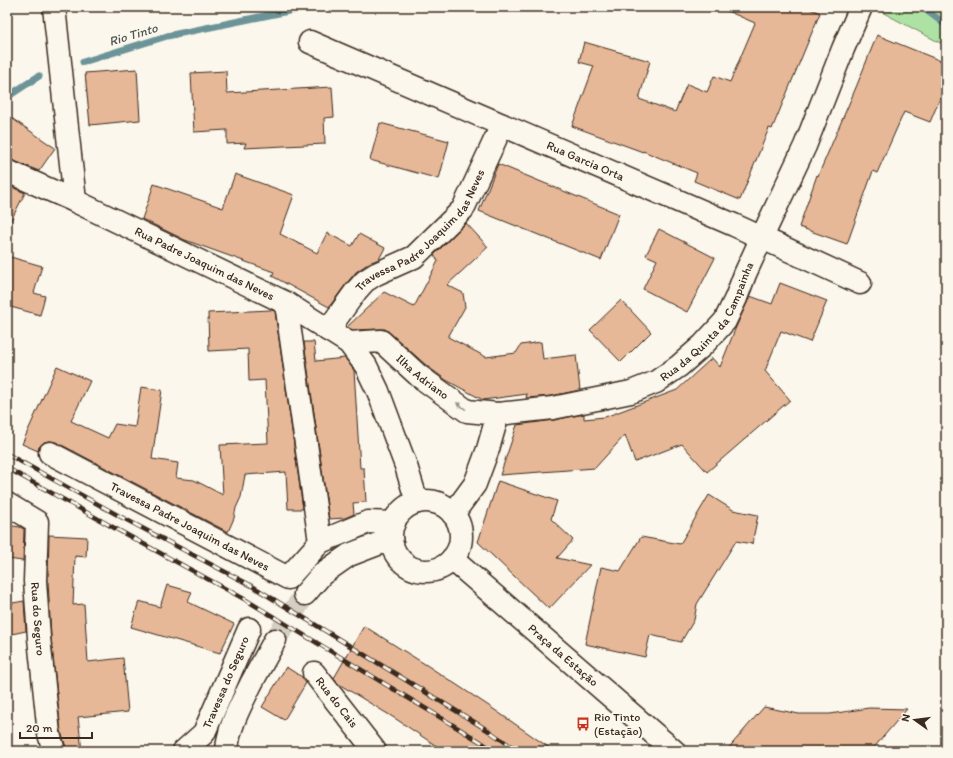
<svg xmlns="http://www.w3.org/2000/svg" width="953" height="758" font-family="Itim,sans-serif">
<rect width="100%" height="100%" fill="#fbf7ec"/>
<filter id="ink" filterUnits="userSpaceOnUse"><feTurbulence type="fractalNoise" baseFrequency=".025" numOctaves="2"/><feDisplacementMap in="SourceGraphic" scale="8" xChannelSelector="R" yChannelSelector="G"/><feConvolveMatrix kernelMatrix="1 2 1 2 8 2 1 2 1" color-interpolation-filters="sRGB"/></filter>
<g filter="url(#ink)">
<!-- green -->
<path fill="#ade2a4" stroke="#748661" d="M877,7H946V46L876,9Z"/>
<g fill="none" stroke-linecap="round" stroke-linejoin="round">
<!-- stream -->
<path stroke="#6c9498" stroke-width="7" d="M922,7L946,25
M83,62L167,36L308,7
M7,97L39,76"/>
</g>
<!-- building -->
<path fill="#e7b898" stroke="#3b2a1e" d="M718,7H806L820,13L772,129L769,128L740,200L694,181L697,173L643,151V152L572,126L594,66L579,62L584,42L650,61L639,99L675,112L687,84L707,92L714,76L730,82L755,23Z
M877,35L946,63V84L930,122L904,112L877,173L873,171L847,244L799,227L817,175L818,176L857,85Z
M137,69L140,120L90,125L85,73Z
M226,71L227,93L332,87L334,117L324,118L325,144L244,148L246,143L227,144V130L194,132L191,73Z
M7,115L55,148L39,171L12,160L7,159Z
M380,123L449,141L439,179L370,160Z
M498,164L619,214L601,260L479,211Z
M235,174L294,195L280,234L317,253L327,233L352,246L359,234L385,248L379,259L369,263L356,272L346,284L329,307L272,276L274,272L185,240L142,219L154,184L223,208Z
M7,185L25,193L7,228Z
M466,223L488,247L447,285L463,293L465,307L448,337L486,357L516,353L521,345L541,342L543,359L576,355L580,390L551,396L526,398L527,394L483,400L446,380L427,366L389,332L385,329H380L353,330L347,327L384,292L414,307L438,261L434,255Z
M659,229L715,258L687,312L643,289L657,260L646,255Z
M7,256L42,266L34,293L45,296L40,315L7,306Z
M780,283L827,301L810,342L781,331L765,371L790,400L707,472L682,444L635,462L625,435L595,468L500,475L517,425L554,420L584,414V419L605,417L677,390L712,358L720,367L736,327L750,296L772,304Z
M621,300L651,332L621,362L590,330Z
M271,310L275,311L303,509H288L286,472L245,475L241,497L236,508L234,518L228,532L56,442L50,441L44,442L39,447L38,451L22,444L57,366L90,381L71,421L108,438L115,424L135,427L141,387L162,390L152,459L178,463L176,478L194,480L223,495L220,445L268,443L265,380L249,381L248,349L209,351L208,313Z
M304,342H314L316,361L345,358L354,370L360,468H364L366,502L353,503L354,514L345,518L329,519Z
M498,481L557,501L551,519L573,540L557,558L590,565L549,609L478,542Z
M709,495L733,510L758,515L752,544L736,541L697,604L694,620L681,642L650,635L645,657L585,644L601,567L620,571L641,537L680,544Z
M7,525L20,527L24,529L23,561L7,559Z
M49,535L87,537L86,557L75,556L73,605L84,604L88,662L123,658L128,712L78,717L82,751H66V747L61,732L51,637L48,581Z
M167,585L192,592L188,602L234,624L220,653L131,627L139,601L160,607Z
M24,601L26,631L7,635V604Z
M364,626L428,666L489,706L554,751H444L396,719L337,683L334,678Z
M286,667L302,677L306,683L284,720L262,707Z
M764,707L799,714H830L869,708L907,709L871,751H726Z"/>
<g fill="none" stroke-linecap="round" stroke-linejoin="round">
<!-- tertiary-tunnel -->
<path stroke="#d5cec3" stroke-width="22" stroke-dasharray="22 11" stroke-linecap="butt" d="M275,640L305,594"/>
<!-- minor casing -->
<g stroke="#3b2a1e" stroke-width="25">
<g id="minor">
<path id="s1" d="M310,42L734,225L860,283"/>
<path d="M7,171L75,201"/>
<path id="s2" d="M328,330L356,291L365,281L376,274L414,257L463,209L502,125"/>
<path id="s3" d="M349,343L381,341L419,376L467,411L498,414"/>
<path id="s4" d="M50,453L288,578L320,542L286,303"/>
<path id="s5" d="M7,504L37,522L35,581L39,638L49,734L54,751"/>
<path id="s6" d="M453,514L475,484L488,449L498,414L553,408L631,392L656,382L679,366L703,345L725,321L736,298L745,274L762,237L805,146L843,49L861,7"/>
<path d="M320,542L368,522L394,523"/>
<path id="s7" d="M452,559L674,751"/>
<path id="s8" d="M314,673L375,751"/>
<path id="s9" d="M184,751L204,733L249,629"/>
</g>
</g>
<!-- tertiary casing -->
<g stroke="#3b2a1e" stroke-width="25">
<g id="tertiary">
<path id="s10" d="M54,7L75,201L286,303L349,343L366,366L378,391L406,466L417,502"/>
<circle cx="426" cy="536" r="35"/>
<path d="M305,594L322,574L349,555L391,539"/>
<path d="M227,751C228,727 241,705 251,684C259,669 267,655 275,640"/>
</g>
</g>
<!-- minor -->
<use href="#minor" stroke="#fbf7ec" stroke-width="22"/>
<!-- tertiary -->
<use href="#tertiary" stroke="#fbf7ec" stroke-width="22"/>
<!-- rail casing -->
<g stroke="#3b2a1e" stroke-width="4.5">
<path id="rail" d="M7,454L123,518L252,586L489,731L518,751
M7,468L118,530L246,600L481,742L494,751"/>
</g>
<!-- rail -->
<use href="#rail" stroke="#fbf7ec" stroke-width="3" stroke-dasharray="9" stroke-linecap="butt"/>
</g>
<!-- one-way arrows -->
<defs><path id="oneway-solid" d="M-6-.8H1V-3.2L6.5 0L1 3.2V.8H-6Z"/></defs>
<use fill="#9b9085" href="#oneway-solid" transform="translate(461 406) rotate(-144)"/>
</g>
<!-- icons -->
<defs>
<g id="bus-bare" transform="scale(1.08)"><path d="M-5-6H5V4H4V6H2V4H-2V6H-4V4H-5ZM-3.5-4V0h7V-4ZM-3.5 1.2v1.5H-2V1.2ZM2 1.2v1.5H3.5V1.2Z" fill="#c8321e" stroke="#fbf7ec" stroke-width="2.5" paint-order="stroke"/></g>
</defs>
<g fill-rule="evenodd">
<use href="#bus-bare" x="583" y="724"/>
</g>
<g text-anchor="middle" stroke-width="4" stroke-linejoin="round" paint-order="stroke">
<!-- street labels -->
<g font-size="12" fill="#3b2a1e" stroke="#fbf7ec">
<text dy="4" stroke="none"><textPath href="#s1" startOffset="300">Rua Garcia Orta</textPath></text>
<text dy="4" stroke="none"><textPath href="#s2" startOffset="139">Travessa Padre Joaquim das Neves</textPath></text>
<text dy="4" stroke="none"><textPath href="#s10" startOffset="339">Rua Padre Joaquim das Neves</textPath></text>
<text dy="4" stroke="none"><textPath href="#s6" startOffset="354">Rua da Quinta da Campainha</textPath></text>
<text dy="4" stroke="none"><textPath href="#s3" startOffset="87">Ilha Adriano</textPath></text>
<text dy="4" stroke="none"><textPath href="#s4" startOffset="158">Travessa Padre Joaquim das Neves</textPath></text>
<text dy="4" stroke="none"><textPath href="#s5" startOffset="132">Rua do Seguro</textPath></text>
<text dy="4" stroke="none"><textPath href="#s7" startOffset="147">Praça da Estação</textPath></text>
<text dy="4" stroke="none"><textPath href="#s9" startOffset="82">Travessa do Seguro</textPath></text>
<text dy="4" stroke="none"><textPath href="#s8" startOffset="37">Rua do Cais</textPath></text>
</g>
<!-- poi labels -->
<g font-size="12" fill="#3b2a1e" stroke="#fbf7ec" text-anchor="start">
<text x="594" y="721">Rio Tinto<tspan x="594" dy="14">(Estação)</tspan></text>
</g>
<!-- water labels -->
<g font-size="13" font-style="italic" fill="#4f5651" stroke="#fbf7ec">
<text transform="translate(133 34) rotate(-17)" y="5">Rio Tinto</text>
</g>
</g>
<!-- margin -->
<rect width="953" height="758" fill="none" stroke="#fbf7ec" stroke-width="24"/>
<rect x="12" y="12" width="929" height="734" fill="none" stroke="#3b2a1e" stroke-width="1.5" filter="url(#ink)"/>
<!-- north arrow -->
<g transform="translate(915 720) rotate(284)" stroke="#fbf7ec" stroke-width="3" paint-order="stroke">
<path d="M0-3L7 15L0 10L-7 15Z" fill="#3b2a1e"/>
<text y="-6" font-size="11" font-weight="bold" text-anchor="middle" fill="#3b2a1e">N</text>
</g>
<!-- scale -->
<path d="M20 732v6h72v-6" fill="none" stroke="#3b2a1e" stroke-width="2"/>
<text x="26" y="732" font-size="12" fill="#3b2a1e" stroke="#fbf7ec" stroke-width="3" paint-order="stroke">20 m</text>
</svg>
